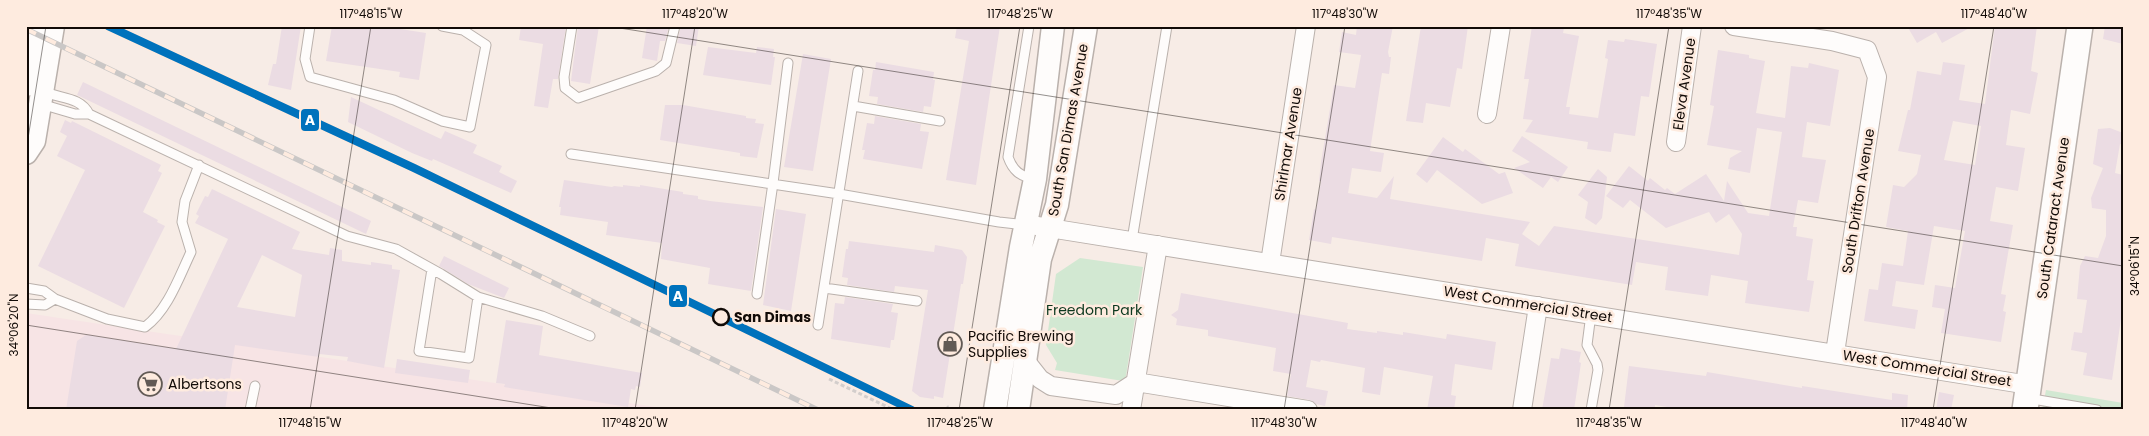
<svg xmlns="http://www.w3.org/2000/svg" width="2149" height="436" font-family="Poppins,sans-serif">
<rect width="100%" height="100%" fill="#f7ece6"/>
<!-- commercial -->
<path fill="#f7e4e5" d="M26,313L676,410H26Z"/>
<!-- green -->
<path fill="#d2e8d2" d="M1080,258L1143,267L1126,376L1123,381L1055,370L1057,363L1046,345L1056,274Z
M2046,390L2123,403V410H2042Z"/>
<!-- building -->
<path fill="#ebdce3" fill-rule="evenodd" d="M282,26H301L291,90L268,85L273,64H276Z
M332,26H381L426,33L419,80L399,77L400,72L326,61Z
M521,26H566L558,79H553L548,108L534,106L543,44L519,40Z
M578,26H599L590,84L571,81Z
M647,26H669L665,41H660L657,61L642,58Z
M681,26H699L696,46L677,43Z
M957,26H1000L976,185L946,180L969,41L955,38Z
M1357,26H1393L1388,52L1389,57H1391L1389,74L1382,73L1370,151L1384,153L1381,172L1352,168L1348,193L1377,198L1394,176L1390,199L1530,222L1522,234L1539,246L1554,226L1739,255L1742,234L1729,214L1716,223L1709,212L1666,228L1630,200L1623,208L1606,196L1629,166L1648,181L1650,178L1665,190L1667,188L1675,194L1706,174L1724,201L1727,181L1748,213L1769,216L1782,132L1757,128L1750,173L1728,169L1730,158L1742,151L1707,145L1714,106L1710,105L1718,50L1749,55V58L1765,61L1756,113L1785,118L1791,66L1808,68L1809,63L1839,70L1830,126L1807,122L1802,157L1826,160L1818,203L1798,200L1793,227H1797L1796,236L1813,239L1807,280L1814,281L1809,312L1745,303L1748,281L1711,275L1708,296L1665,290L1668,267L1636,262L1632,285L1515,266L1519,244L1486,238L1482,261L1332,237L1331,244L1309,240L1314,209L1316,210L1321,181H1319L1321,162L1334,85L1355,88L1361,55L1339,52L1342,32L1356,35Z
M1421,26H1468L1462,69L1457,68L1450,107L1426,103L1423,123L1406,121Z
M1532,26L1564,28L1563,33L1579,36L1566,107H1570L1569,114L1598,118L1608,59L1605,58L1608,40L1624,42L1625,39L1657,44L1649,97L1641,96L1635,136L1614,133L1611,152L1587,149L1588,142L1525,132L1533,120L1523,119L1529,79H1524Z
M1907,26H1973L1942,43L1936,32L1917,43Z
M1995,26H2037L2031,71L2038,73L2030,114L2011,110L2006,145L2025,148L2018,191L1996,187L1990,221L2013,225L2001,294L2006,295L2003,311L2006,312L2001,342L1941,333L1945,309L1932,307L1935,285L1955,288L1965,231L1934,226L1924,285L1896,281L1892,306L1918,310L1915,329L1864,321L1869,289L1878,290L1882,263L1903,266L1908,231L1886,227L1893,185L1904,187L1917,174L1921,155L1898,151L1908,110H1910L1917,71L1941,75L1943,62L1965,65L1959,100L1985,104ZM1953,121L1981,126L1975,165L1944,160Z
M2105,26H2123V44L2103,39Z
M708,47L756,53L757,47L774,49L773,57H775L771,85L703,75Z
M803,54L831,59L813,171L784,167Z
M876,62L934,72L933,80H935L931,107L924,106L923,112L877,104L878,97L869,96L873,70H875Z
M83,82L371,221L366,234L77,95Z
M351,97L441,139L445,131L477,145L473,153L502,166L499,172L517,181L511,193L433,159L432,161L412,153L348,122Z
M665,105H683L746,116V118L756,119L755,123L764,124L757,158L740,156V153L660,140Z
M875,116L921,124L920,131L929,132L922,169L863,159L865,150H862L867,123L874,124Z
M65,120L71,123L72,121L161,165L158,171L162,173L143,212L158,220L157,222L165,226L124,308L38,266L85,170L57,156L67,136L60,132Z
M2110,128L2123,133V145L2120,144L2115,173L2123,175V319H2121L2112,380L2083,375L2087,353L2071,350L2074,332L2082,333L2087,300L2077,299L2080,266L2085,256L2098,258L2106,236V210L2092,208L2091,198L2103,168L2093,164L2098,129Z
M1522,136L1568,167L1558,182L1551,177L1543,188L1514,168L1530,162L1512,151Z
M1443,137L1463,152L1465,149L1499,174L1505,172L1513,193L1482,204L1437,170L1427,183L1416,174Z
M1598,169L1607,177L1602,218L1596,225L1585,218L1588,202L1578,195Z
M564,180L612,187L614,186L623,187V185L640,187V185L683,192V194L698,196V199L710,201L763,207L751,291L708,284L710,268L661,259L662,243L606,235L608,222L560,215L561,207H559Z
M212,189L300,232L292,249L329,255L330,248L342,250V261L371,265V262L392,265V269L400,270L384,368L347,361L348,357L319,354V357L235,345L225,410H66L77,341L86,335L176,349L228,239L195,223L199,216L196,214L205,196L208,197ZM262,255L302,275L295,317L237,307Z
M776,209L806,214L791,311L763,305Z
M849,241L934,252L935,245L962,250L967,257L963,284H961L943,398L934,396V399L920,397L912,391L928,290L895,286L894,292L847,285L848,278L842,277L846,249H848Z
M444,256L509,288L504,298L468,284L439,266Z
M1181,293L1348,323L1347,329L1377,333V331L1403,335V332L1446,339L1447,334L1496,342L1492,370L1455,364L1451,395L1456,396L1454,410H1427L1433,376L1384,367L1380,395L1362,392L1365,368L1321,360L1320,362L1311,360L1306,387L1328,391L1325,406L1316,404L1310,400L1287,396L1291,374L1273,371L1276,348L1208,336V330L1176,325L1177,319L1171,315L1178,310Z
M845,297L893,304L891,312L898,313L894,340H891L890,348L831,339L835,303L844,304Z
M506,320L543,326L539,355L642,373L640,387L636,386L635,390L631,389L628,407L504,387L505,384L496,383Z
M1561,348L1581,352L1579,362L1581,363L1574,410H1542L1551,358L1559,359Z
M397,359L470,370L468,383L395,373Z
M1629,366L1706,376L1707,372L1802,388V386L1892,400V393L1908,395L1907,410H1685L1655,405V410H1642L1624,407Z
M1939,392L1954,395L1951,410H1936Z"/>
<g fill="none" stroke-linecap="round" stroke-linejoin="round">
<!-- service casing -->
<g stroke="#bab1ac" stroke-width="11">
<path id="service" d="M310,26L305,59L310,77L394,100L442,121L470,127L486,45L463,30L442,26
M572,26L564,77L565,88L578,98L656,71L666,63L675,26
M1029,26L1008,157C1013,171 1020,176 1034,179
M41,104L75,114H89C80,96 59,99 43,91
M853,106L940,121
M89,114L347,236L396,249L441,274L478,297L542,316L590,336
M571,154L839,194L999,222L1026,225
M1132,240L1167,26
M432,269L419,351L469,358L478,297
M26,288L44,291L55,299L107,319L145,327C168,310 179,277 191,252L182,222L185,201L199,165
M824,288L917,301
M757,294L773,183L788,63
M26,304L45,305L55,299
M1591,314L1587,345L1597,364L1598,370L1591,410
M818,325L858,71
M2027,398L2097,410
M250,410L255,386"/>
</g>
<!-- minor casing -->
<g stroke="#bab1ac" stroke-width="20">
<path id="minor" d="M1734,26L1832,41L1867,50L1877,77L1835,353
M1487,114L1501,26
M1676,142L1692,26
M1037,226L2029,385
M1270,263L1306,26
M1025,360L1040,379L1051,386L1116,395L1136,382L1308,410
M1131,410L1158,245
M1522,410L1538,306"/>
</g>
<!-- tertiary casing -->
<g stroke="#bab1ac" stroke-width="25">
<path id="tertiary" d="M26,85L36,26
M26,153L34,141L53,26
M995,410L1021,247L1035,179L1053,26
M1018,410L1040,259L1057,205L1086,26"/>
</g>
<!-- secondary casing -->
<g stroke="#bab1ac" stroke-width="28">
<path id="secondary" d="M2025,410L2080,26"/>
</g>
<!-- path -->
<path stroke="#d3cecc" stroke-width="3" stroke-dasharray="4 2.5" stroke-linecap="butt" d="M829,379L894,410
M946,410L948,407L954,410"/>
<!-- service -->
<use href="#service" stroke="#fefcfb" stroke-width="9"/>
<!-- minor -->
<use href="#minor" stroke="#fefcfb" stroke-width="18"/>
<!-- tertiary -->
<use href="#tertiary" stroke="#fefcfb" stroke-width="22"/>
<!-- secondary -->
<use href="#secondary" stroke="#fefcfb" stroke-width="25"/>
<!-- rail casing -->
<g stroke="#cac7c6" stroke-width="5.5">
<path id="rail" d="M26,29L818,410"/>
</g>
<!-- rail -->
<use href="#rail" stroke="#feebdf" stroke-width="4" stroke-dasharray="11" stroke-linecap="butt"/>
<!-- rail-1 casing -->
<g stroke="#feebdf" stroke-width="11">
<path id="rail-1" d="M108,26L414,168L912,410"/>
</g>
<!-- rail-1 -->
<use href="#rail-1" stroke="#0072bc" stroke-width="8"/>
</g>
<!-- ticks -->
<path fill="none" stroke="#120b07" stroke-width="1" stroke-opacity="0.45" d="M607,26L2123,266M26,151L46,26M26,325L564,410M310,410L371,26M635,410L695,26M959,410L1020,26M1284,410L1345,26M1609,410L1669,26M1933,410L1994,26"/>
<!-- icons -->
<defs>
<g id="shop-ring" transform="scale(1.25)"><circle r="9.5" fill="#feebdf" stroke="#625a55" stroke-width="1.5"/><path d="M-5-2.5h2.3a2.7 3.5 0 0 1 5.4 0H5L5.5 6h-11ZM-1.5-2.5h3a1.5 2.3 0 0 0-3 0Z" fill="#625a55"/></g>
<g id="supermarket-ring" transform="scale(1.25)"><circle r="9.5" fill="#feebdf" stroke="#625a55" stroke-width="1.5"/><path d="M-6-5.5h2.5l.6 2H6L4.5 2H-2.5L-4.4-4H-6ZM-1.5 3.2a1.3 1.3 0 1 0 .1 0ZM3 3.2a1.3 1.3 0 1 0 .1 0Z" fill="#625a55"/></g>
</defs>
<g fill-rule="evenodd">
<use href="#shop-ring" x="950" y="344"/>
<use href="#supermarket-ring" x="150" y="384"/>
</g>
<!-- markers -->
<circle fill="#feebdf" stroke="#120b07" stroke-width="2.5" cx="721" cy="317" r="8"/>
<g text-anchor="middle" stroke-width="5" stroke-linejoin="round" paint-order="stroke">
<!-- street labels -->
<g font-size="14" fill="#120b07" stroke="#feebdf">
<text transform="translate(1684 84) rotate(-82)" y="5">Eleva Avenue</text>
<text transform="translate(1068 130) rotate(-80)" y="5">South San Dimas Avenue</text>
<text transform="translate(1288 144) rotate(-81)" y="5">Shirlmar Avenue</text>
<text transform="translate(1858 201) rotate(-81)" y="5">South Drifton Avenue</text>
<text transform="translate(2053 218) rotate(-82)" y="5">South Cataract Avenue</text>
<text transform="translate(1528 304) rotate(9)" y="5">West Commercial Street</text>
<text transform="translate(1927 368) rotate(9)" y="5">West Commercial Street</text>
</g>
<!-- park labels -->
<g font-size="14" fill="#0c381e" stroke="#feebdf">
<text x="1094" y="315">Freedom Park</text>
</g>
<!-- stop labels -->
<g font-size="14" font-weight="bold" fill="#120b07" stroke="#feebdf" text-anchor="start">
<text x="734" y="322">San Dimas</text>
</g>
<!-- poi labels -->
<g font-size="14" fill="#120b07" stroke="#feebdf" text-anchor="start">
<text x="968" y="341">Pacific Brewing<tspan x="968" dy="16">Supplies</tspan></text>
<text x="168" y="389">Albertsons</text>
</g>
</g>
<g stroke="#feebdf" stroke-width="2">
<rect x="300" y="108" width="20" height="24" rx="5" fill="#0072bc"/>
<rect x="668" y="284" width="20" height="24" rx="5" fill="#0072bc"/>
</g>
<g font-size="14" text-anchor="middle" font-weight="bold" fill="#fff">
<text x="310" y="125">A</text>
<text x="678" y="301">A</text>
</g>
<!-- border -->
<rect width="2149" height="436" fill="none" stroke="#feebdf" stroke-width="55"/>
<rect x="28" y="28" width="2094" height="380" fill="none" stroke="#120b07" stroke-width="2"/>
<g font-size="12" text-anchor="middle" fill="#120b07">
<text x="371" y="18">117°48'15"W</text>
<text x="695" y="18">117°48'20"W</text>
<text x="1020" y="18">117°48'25"W</text>
<text x="1345" y="18">117°48'30"W</text>
<text x="1669" y="18">117°48'35"W</text>
<text x="1994" y="18">117°48'40"W</text>
<text transform="translate(2135 266) rotate(-90)" y="4">34°06'15"N</text>
<text transform="translate(14 325) rotate(-90)" y="4">34°06'20"N</text>
<text x="310" y="427">117°48'15"W</text>
<text x="635" y="427">117°48'20"W</text>
<text x="960" y="427">117°48'25"W</text>
<text x="1284" y="427">117°48'30"W</text>
<text x="1609" y="427">117°48'35"W</text>
<text x="1934" y="427">117°48'40"W</text>
</g>
</svg>
